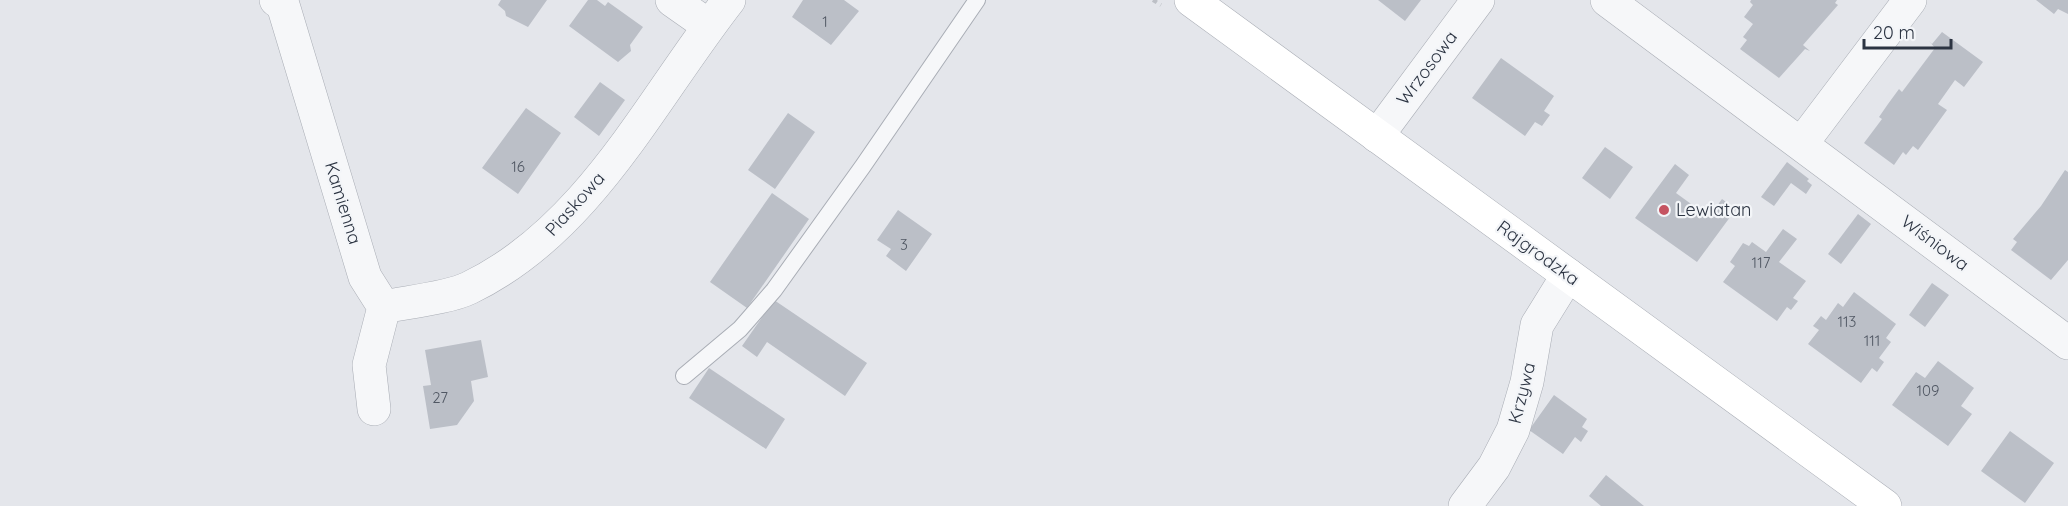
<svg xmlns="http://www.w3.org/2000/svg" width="2068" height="506" font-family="Quicksand,sans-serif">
<rect width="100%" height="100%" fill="#e4e6eb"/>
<!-- building -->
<path fill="#bbbfc7" d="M501,0H547L528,27L506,16L505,11L498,5Z
M588,0H597L605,6L608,2L643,27L630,45L631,51L618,62L569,26Z
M803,0H844L859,11L831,45L792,17Z
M1378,0H1421L1405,21Z
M1751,0H1837L1835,3L1838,5L1803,45L1810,51L1805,49L1779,78L1740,49L1747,40L1743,37L1753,24L1744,17L1753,5L1750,2Z
M2036,0H2068V14L2058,9L2054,14Z
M1942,32L1983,62L1964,87L1955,80L1938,104L1947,110L1918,150L1913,146L1906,155L1903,152L1894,165L1864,143L1882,119L1879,117L1888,104L1899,89L1902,92L1935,48L1929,41L1932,44Z
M1501,58L1554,96L1544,111L1550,115L1542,126L1535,122L1525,136L1472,98Z
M600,82L625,100L599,136L574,117Z
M526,108L561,133L518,194L482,168Z
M788,113L815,132L775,189L748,170Z
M1605,147L1633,167L1610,199L1582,178Z
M1787,162L1809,179L1807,181L1812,185L1806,194L1791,183L1774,206L1761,197Z
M1675,164L1689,175L1676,193L1709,217L1722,199L1736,209L1697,262L1635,218Z
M2065,170L2068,172V260L2051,280L2011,250L2017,242L2013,239L2041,206Z
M772,193L809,219L747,308L710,282Z
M898,210L932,234L906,271L886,256L891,249L877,240Z
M1858,214L1871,224L1841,264L1828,254Z
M1783,229L1797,239L1779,262L1806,281L1793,298L1798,301L1791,310L1787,307L1777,321L1723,282L1735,266L1730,262L1743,243L1749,246L1752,242L1766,252Z
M1932,283L1949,295L1925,327L1909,315Z
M1854,292L1896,324L1886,338L1891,342L1879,358L1884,362L1877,372L1872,368L1861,383L1808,344L1819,330L1813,326L1821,316L1826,320L1838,303L1843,307Z
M774,300L867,363L845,396L767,342L757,357L742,346Z
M481,340L488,377L471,381L474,401L457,425L430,429L423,386L431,385L425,350Z
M1938,361L1974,388L1961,406L1972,414L1948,446L1892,405L1916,372L1925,378Z
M709,368L785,419L766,449L689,398Z
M1554,395L1587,419L1582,427L1588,431L1581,442L1575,437L1563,454L1529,430Z
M2010,431L2054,463L2025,503L1981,471Z
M1606,475L1644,506H1601L1589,496Z"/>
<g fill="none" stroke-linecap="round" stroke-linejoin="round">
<!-- lane casing -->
<g stroke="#a9adb5" stroke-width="18">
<path id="lane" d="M684,376L740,329L774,290L863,166L977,0"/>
</g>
<!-- street casing -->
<g stroke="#a9adb5" stroke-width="34">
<path id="street" d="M276,0L283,5L365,277L384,307L369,365L374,409
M672,0L709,26
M1607,0L2068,343
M1377,136L1478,0
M1802,143L1910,0
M384,307C408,302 448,298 469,288C589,230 650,101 729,0
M1465,506L1494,467L1513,430L1527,382L1537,325L1568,275"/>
</g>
<!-- secondary casing -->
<g stroke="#a9adb5" stroke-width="34">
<path id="secondary" d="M1191,0L1885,506"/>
</g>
<!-- path -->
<path stroke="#bdc0c6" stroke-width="4" stroke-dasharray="4.5 4.5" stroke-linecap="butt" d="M1153,0L1161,5"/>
<!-- lane -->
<use href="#lane" stroke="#f6f7f9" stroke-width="16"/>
<!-- street -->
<use href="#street" stroke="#f6f7f9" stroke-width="33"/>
<!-- secondary -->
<use href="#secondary" stroke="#fff" stroke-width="33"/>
</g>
<!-- markers -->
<circle fill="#c55361" stroke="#f3f5f8" stroke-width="2" cx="1664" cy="210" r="6"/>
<g text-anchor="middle" stroke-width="4.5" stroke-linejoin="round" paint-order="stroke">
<!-- number labels -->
<g font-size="15" fill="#505763">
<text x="825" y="27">1</text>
<text x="518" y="172">16</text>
<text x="904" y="250">3</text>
<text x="1761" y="268">117</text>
<text x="1847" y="327">113</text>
<text x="1872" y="346">111</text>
<text x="1928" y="396">109</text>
<text x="440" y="403">27</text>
</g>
<!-- street labels -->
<g font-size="18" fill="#2c3442" stroke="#f3f5f8">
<text transform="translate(1427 68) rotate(-53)" y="6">Wrzosowa</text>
<text transform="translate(343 203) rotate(73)" y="6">Kamienna</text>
<text transform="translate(575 204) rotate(-48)" y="6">Piaskowa</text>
<text transform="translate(1935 243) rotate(37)" y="6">Wiśniowa</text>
<text transform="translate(1538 253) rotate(36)" y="6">Rajgrodzka</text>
<text transform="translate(1522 393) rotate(-76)" y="6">Krzywa</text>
</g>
<!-- poi labels -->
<g font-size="18" fill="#2c3442" stroke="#f3f5f8" text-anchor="start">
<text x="1676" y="216">Lewiatan</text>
</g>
</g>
<!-- scale -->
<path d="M1864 39v9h87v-9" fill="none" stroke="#2c3442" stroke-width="3"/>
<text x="1873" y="39" font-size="18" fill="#2c3442" stroke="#f3f5f8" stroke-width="4.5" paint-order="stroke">20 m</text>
</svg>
